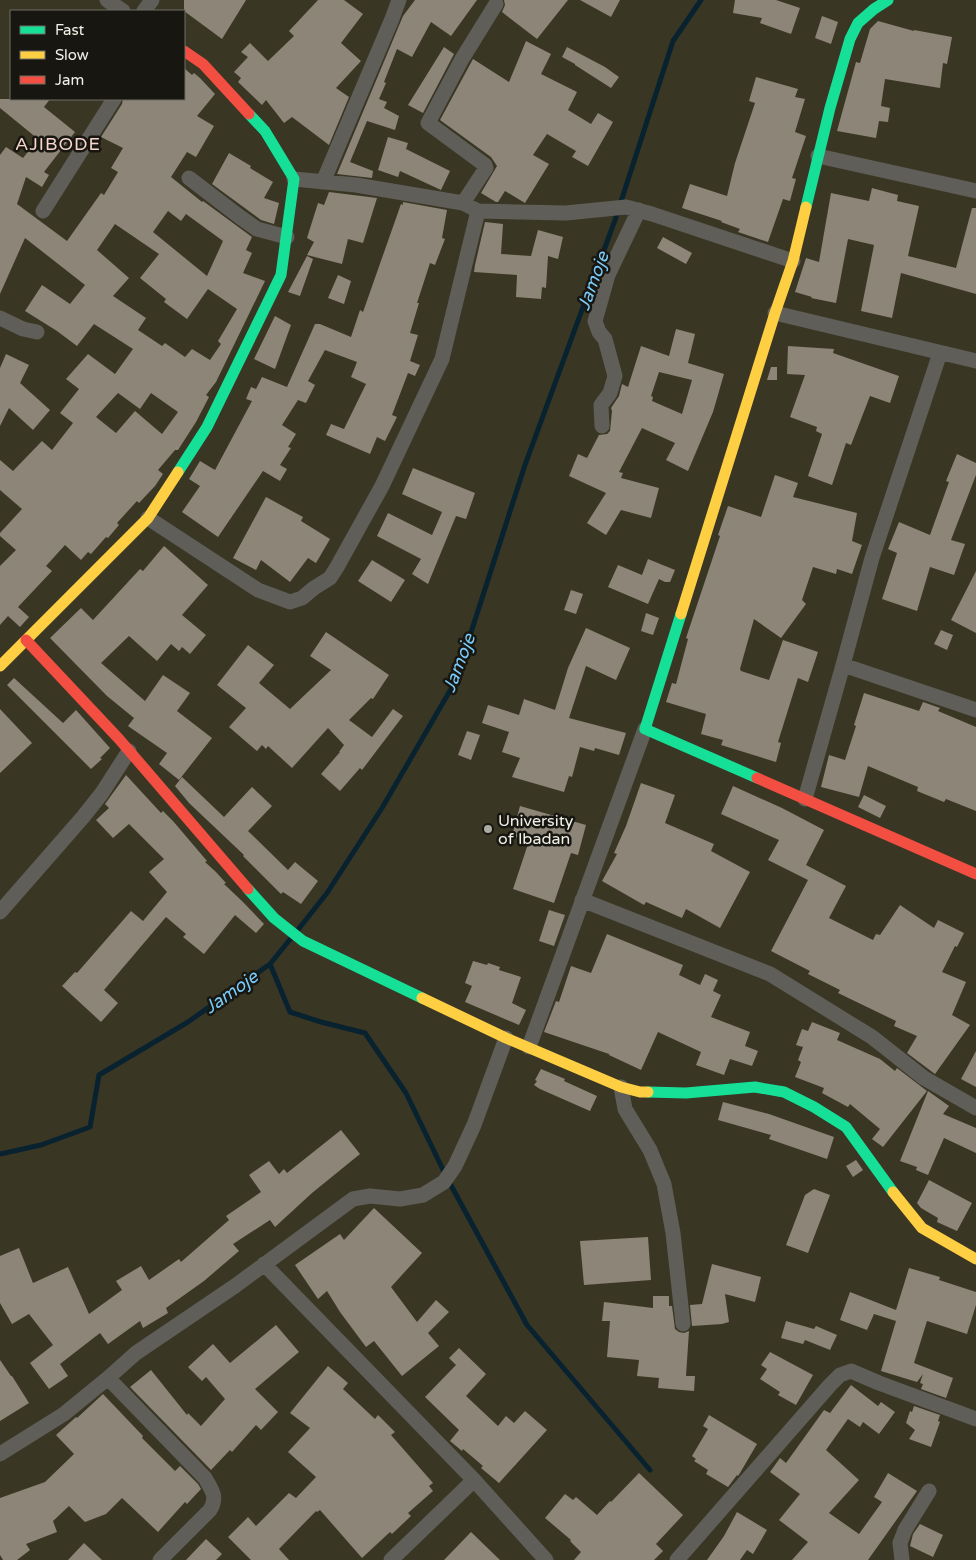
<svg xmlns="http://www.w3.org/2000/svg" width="976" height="1560" font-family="'Varela Round',sans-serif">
<rect width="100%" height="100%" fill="#2d2b24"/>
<!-- built -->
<path fill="#3a3624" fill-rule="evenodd" d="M0,0H976V1560H0ZM11,11H184V99H11Z"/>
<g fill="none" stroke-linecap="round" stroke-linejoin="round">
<!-- stream -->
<path stroke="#08222f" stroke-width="5" d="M297,931L327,893L382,808L455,682L525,465L615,220L673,41L701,0
M270,964L290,1012L321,1022L365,1033L406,1093L447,1178L527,1325L650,1470
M0,1154L41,1145L90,1127L99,1075L188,1022L270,964L292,937"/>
</g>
<!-- building -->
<path fill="#8d8578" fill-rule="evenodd" d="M184,0H246L222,39L184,11Z
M318,0H344L363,14L341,43L361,61L336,88L349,97L329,145L292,117L284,123L266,100L262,105L238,82L241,78L234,72L248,57L241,52L250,43L268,61L294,36L289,31Z
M415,0H477L451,36L431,22L412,57L397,49L384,82L386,83L379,99L387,102L384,108L399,116L395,130L367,121L350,162L373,171L372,178L337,174L403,16Z
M504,0H568L537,39L502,12L505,5Z
M580,0H620L611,17Z
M735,0H776L800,8L791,34L760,23L762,18L733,13Z
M822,16L838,22L831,44L815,38Z
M878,21L914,31V30L952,37L947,64L943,63L940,88L885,79L881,106L890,108L888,122L879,121L876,138L837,131L856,62L860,63L870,29Z
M526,41L551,54L541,74L577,92L568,110L591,124L598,113L613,122L588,166L572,157L576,151L547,134L533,155L549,164L525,203L505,191L498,202H496L481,193L497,166L491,157L440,120L473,59L509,82Z
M444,47L454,54L423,113L408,105Z
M567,47L605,67L619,77L611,88L575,65V64L562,57Z
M184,68L192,75L194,73L200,78L215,94L197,116L214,126L196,157L187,152L171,177L202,202L203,201L252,237L246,250L252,253L243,273L265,281L216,382L206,395L209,397L196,422L178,450H175L158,470L163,474L155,486L139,503L137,501L117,523L119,525L108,538L106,537L91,554L88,552L81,560L65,545L46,566L52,571L18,607L29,617L20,627L8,616L0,625V566L16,550L0,536V533L22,509L0,490V460L13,471L42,441L52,450L73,423L60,413L79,389L66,379L88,354L115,374L133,349L94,324L77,346L57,331L25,311L42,285L70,304L85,285L25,238L0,294V155L6,147L23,158L38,139L0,108V99H50L44,107L75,132L44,172L49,175L42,187L26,177L17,204L67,241L101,193L104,195L118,172L111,168L123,148L101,137L122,104L123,99H184ZM168,211L181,221L186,214L223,241L207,276L153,232ZM115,224L159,254L140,278L166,299L164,302L187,319L208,289L237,309L218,341L221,344L210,360L192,349L185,357L165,343L162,346L138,330L146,318L113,296L129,278L97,250ZM118,393L140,409L151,393L178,412L162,434L135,411L116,433L96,417Z
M756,77L798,89L795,97L805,99L795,132L806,136L792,178L796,179L790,201L783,199L768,242L738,232L740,229L721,222L722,221L682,208L690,184L727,196L735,163L755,103L749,101Z
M388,137L408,143L406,149L450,171L441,190L400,171L398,177L378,170Z
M229,153L251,166L250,168L273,182L264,198L279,203L274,224L261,220L212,184Z
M872,188L898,195L897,201L919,206L908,256L956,268L972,208H976V294L901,273L892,318L861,311L874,245L848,239L836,303L811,298L812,297L795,292L806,258L819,262L831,193L869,201Z
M329,192L377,198L363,243L348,239L342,264L307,255L314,242L307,238L318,203L324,205Z
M403,202L447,210L442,238L445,239L435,265L430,263L417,303H419L410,333L418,335L410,361L420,365L415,376L408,373L392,415L397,417L385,441L377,437L370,454L326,435L331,424L344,429L366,384L351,377L357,362L325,350L308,381L315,385L306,403L298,400L282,425L296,434L288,447L291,448L280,465L287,469L280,481L263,471L218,537L182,512L200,486L189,479L200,461L215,470L252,401L246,399L251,387L256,389L262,377L287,387L315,324H320L351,337L360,310L363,312L401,204L403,205Z
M485,222L503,224L501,254L531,256L538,230L563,237L558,259L548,256L546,288L542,287L541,299L516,297L517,275L474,272L475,265Z
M663,237L692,253L686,264L657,248Z
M307,256L313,259L300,296L288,292Z
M338,275L351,281L344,304L328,298Z
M275,316L291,325L275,369L254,359Z
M676,329L695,334L688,363L724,374L713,412L688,471L666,460L675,443L642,428L619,472L623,473L621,478L659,488L651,518L621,510L606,535L587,523L606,493L569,476L578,454L587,458L599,435L607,434L610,431L612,411L611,408L619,396L622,384L628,387L641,346L669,356ZM659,372L692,380L682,414L652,401L653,397L651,396Z
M788,346L834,349L833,353L899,376L890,403L870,396L851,445L846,443L832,485L808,476L822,434L816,431L817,427L790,417L805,375L787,374Z
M6,354L29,365L20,383L50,410L33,430L9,408L0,426V368Z
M771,367H777V380H767Z
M957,454L976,463V475L951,540L965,544L954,575L930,567L917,611L882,599L897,553L888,549L899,522L930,535L949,482L946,481Z
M413,468L475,493L466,519L456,516L428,584L412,574L421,559L377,536L388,513L432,535L442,512L402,494Z
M775,475L798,483L793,497L857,513L852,541L862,545L852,574L837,569L836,574L813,567L802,600L806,604L781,638L754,619L740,669L741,671L769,680L783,640L818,652L808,682L798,678L778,742L781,743L776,762L721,745L723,740L701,734L706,714L666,702L672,683L676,684L688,639L686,638L720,536L718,535L728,506L761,517Z
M266,497L303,517L301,521L330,539L316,563L308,558L290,582L261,560L256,570L233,558Z
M164,546L208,585L182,615L206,635L190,654L182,647L179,651L171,644L157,661L129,636L101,663L145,701L163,675L190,693L177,711L212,738L179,780L159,764L167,753L128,726L134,718L107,696L50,638L81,608L93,620L140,569L143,571Z
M648,559L675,570L670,582H665L659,579L648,604L608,587L618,565L642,575Z
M372,560L405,580L391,602L358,581Z
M976,571V633L951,620Z
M571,590L583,594L576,614L564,610Z
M646,613L659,618L653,635L641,631Z
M586,628L630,648L616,680L586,666L569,718L626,733L619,755L595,748L594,751L580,747L572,777L569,776L564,792L512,777L520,758L502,752L509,732L482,723L488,705L519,715L524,699L555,710L568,668Z
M941,630L953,635L947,650L934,644Z
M326,632L389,675L373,699L371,698L349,720L372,737L393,709L403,716L362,770L360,768L340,791L321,774L340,752H339L344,745L328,728L292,768L268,746L266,749L262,745L257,751L229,727L246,708L217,685L248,645L274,665L259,683L290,709L331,670L310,656Z
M14,678L63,723L76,710L110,748L100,758L102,759L91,769L7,685Z
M864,693L919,711L923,702L940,708L938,711L976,727V811L946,799L944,802L917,791L918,787L868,766L859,797L821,787L829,755L845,760L856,726L854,725Z
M0,709L32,743L0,773Z
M467,731L480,735L471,760L458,755Z
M126,775L161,813L163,811L173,821L207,861L205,862L216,872L226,883L224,884L243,902L264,924L256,933L235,915L204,954L183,937L186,934L166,917L104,990L118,1003L101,1022L62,986L75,972L77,973L131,911L143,921L167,892L149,872L164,859L129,824L113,838L96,820L109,808L105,804Z
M182,777L224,817L252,787L272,806L248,831L288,870L295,862L318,881L301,904L283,892L281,894L243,856L244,855L189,803L175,786Z
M641,783L675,795L665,823L714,844L711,851L750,872L720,928L686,909L682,918L646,902L644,905L602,881L617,854L614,853L626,826Z
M733,786L782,808L824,830L806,865L846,886L829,918L873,940L876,934L880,935L900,905L934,928L938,920L964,933L957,947L955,946L942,972L966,982L952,1015L970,1025L935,1074L907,1053L917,1036L894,1026L896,1021L838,993L840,990L808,974L810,971L771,951L808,880L768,860L779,840L721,814Z
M864,795L886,806L880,818L858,807Z
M520,806L586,825L578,855L571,853L554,903L513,889L529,841L512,836Z
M549,910L565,915L554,946L539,941Z
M607,934L683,965L679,975L700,985L705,974L718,980L713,991L721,995L711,1017L750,1032L745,1046L758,1051L752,1066L730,1059L724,1075L696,1065L701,1052L658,1032L641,1070L609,1055V1054L544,1032L556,1001L559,1002L571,966L591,973Z
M473,961L487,965L488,963L500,967L499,970L521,977L512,1003L526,1010L519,1025L465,1002L472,986L465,983Z
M812,1022L840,1033L837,1040L880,1059L895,1071L897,1068L927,1091L883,1147L872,1139L880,1129L850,1104L848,1107L822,1093L824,1088L795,1077L801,1062L798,1060L803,1047L796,1045L802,1029L808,1031Z
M976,1051V1087L961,1079Z
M541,1069L565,1079L564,1081L597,1096L590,1111L540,1089L534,1085L537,1081L535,1080Z
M928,1091L949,1106L943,1114L976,1128V1153L944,1138L928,1175L916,1170L917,1167L900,1161Z
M723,1102L769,1114L834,1137L827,1159L769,1139L771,1135L718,1120Z
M341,1130L360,1154L312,1193L275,1227L270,1220L233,1244L239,1251L204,1281L166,1308L168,1313L143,1328L140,1321L108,1344L100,1333L60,1364L68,1376L49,1389L30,1363L53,1345L29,1314L12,1324L0,1303V1256L19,1248L33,1283L68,1267L89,1314L122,1290L116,1281L141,1266L149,1280L179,1259L181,1262L229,1220L226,1216L261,1192L249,1175L269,1161L279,1174L284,1169L287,1173Z
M856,1160L863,1170L853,1177L846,1166Z
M929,1180L972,1203L957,1231L937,1222L938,1218L921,1208L917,1203Z
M814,1189L830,1195L808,1253L786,1245L805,1195Z
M374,1208L422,1253L391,1287L417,1322L436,1300L449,1312L428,1333L439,1346L402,1376L374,1341L366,1347L340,1312L327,1291L318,1299L295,1265L340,1234L344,1240Z
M648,1237L651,1280L584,1285L580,1241Z
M712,1264L761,1277L755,1302L725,1294L729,1322L722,1324L692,1326L690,1305L702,1304Z
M909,1268L940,1277L939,1280L976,1292V1305L967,1334L927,1321L914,1363L953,1378L946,1398L921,1389L923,1384L920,1383L923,1374L917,1382L881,1371L896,1321L874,1314L867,1330L840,1320L850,1292L896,1310Z
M653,1296H669V1306H672L675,1329L679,1332L684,1333L689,1331L686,1376H695L694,1391L658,1388L659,1378L637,1376L639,1360L607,1357L610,1321H602L604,1302L653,1308Z
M786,1321L814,1329L816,1326L837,1335L830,1350L805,1340L803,1344L781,1338Z
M276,1325L299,1352L255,1389L278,1412L261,1430L256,1425L232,1452L230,1450L211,1470L130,1387L151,1370L187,1415L188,1413L201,1426L225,1399L206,1377L202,1381L188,1367L213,1344L230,1363Z
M459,1348L486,1374L466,1396L498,1426L506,1416L514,1423L525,1411L547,1430L499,1483L481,1468L483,1466L463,1449L462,1451L450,1441L459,1430L425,1397L456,1365L449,1358Z
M770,1352L813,1375L796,1405L778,1395L780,1392L760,1379L767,1369L761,1365Z
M0,1360L11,1376H12L29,1403L0,1421Z
M328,1366L348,1383L343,1389L375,1419L378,1415L395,1432L391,1435L433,1483L429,1486L433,1491L408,1513L411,1516L392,1534L390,1532L362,1558L320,1510L317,1512L316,1511L279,1549L289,1560H251L228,1537L248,1517L256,1526L289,1493L296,1498L316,1477L288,1452L310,1428L290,1413Z
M851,1385L878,1406L881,1402L895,1412L879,1434L863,1422L860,1427L848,1419L826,1450L859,1480L829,1513L859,1534L882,1502L874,1497L888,1473L917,1491L868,1560H792L808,1542L779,1520L800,1494L770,1472L780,1458L786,1463L824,1410L830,1413Z
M103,1394L143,1436L142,1438L175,1471L180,1466L198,1484L201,1489L187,1504L185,1502L158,1532L122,1498L106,1514L85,1522L69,1506L53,1521L57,1532L26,1544L30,1550L17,1560H3L0,1555V1498L45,1482L74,1454L56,1435L76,1417L77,1418Z
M914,1406L940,1415L938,1421L940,1422L931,1447L909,1439L915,1430L906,1423L910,1411L912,1412Z
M709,1415L757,1444L740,1473L738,1476L737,1475L728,1487L706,1474L708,1470L694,1461L696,1459L692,1456L708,1429L703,1426Z
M639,1473L683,1515L656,1544L663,1551L654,1560H574L581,1552L570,1541L571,1540L545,1518L565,1494L573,1500L576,1497L597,1515L610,1501L611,1502Z
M737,1512L767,1530L753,1554L747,1550L740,1560H707L724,1536Z
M920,1524L943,1535L933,1557L910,1546L913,1534Z
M471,1532L500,1560H444Z
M206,1539L222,1554L216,1560H186Z
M84,1543L102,1560H68Z"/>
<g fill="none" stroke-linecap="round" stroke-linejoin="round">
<!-- street -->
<path stroke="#5f5e58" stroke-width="15" d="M107,0L123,11
M144,11L152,0
M818,156L976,191
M189,178L240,217L257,229L287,237
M294,179L356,185L463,203L478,211L566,213L626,207L652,214L793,261
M323,182L392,19L399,0
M463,203L486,168L485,165L428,123L462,59L496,4
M43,211L114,99
M775,313L976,361
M0,318L23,329L37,332
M602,426L601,405L610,393L615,376L605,339L599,332L595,321L608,275L639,210
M148,518L258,590L290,602L302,598L314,588L330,578L337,567L382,486L442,359L478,211
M843,665L976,710
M805,799L843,665L872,558L940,353
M582,900L770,974L872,1037L924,1078L976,1108
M0,912L83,817L102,793L129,751
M529,1047L645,729
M621,1087L625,1109L650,1150L664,1184L673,1233L683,1324
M264,1264L474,1480L546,1560
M108,1378L205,1478C212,1490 218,1497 210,1510L160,1560
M0,1454L64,1414L108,1378L136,1353L235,1286L353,1199L370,1196L400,1199L423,1195L444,1182L455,1166L474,1125L506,1038
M391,1560L474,1480
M677,1560L830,1385L840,1375L851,1371L879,1383L976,1419
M902,1560L900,1543L905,1530L929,1491"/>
<!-- fast -->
<path stroke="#16e098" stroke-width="11" d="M806,207L830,108L850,39L858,23L874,9L888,0
M178,472L207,427L281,275L294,179L265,131L249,114
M681,614L645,729L757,778
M248,889L274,918L303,941L422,998
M648,1092L686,1093L755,1087L784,1092L814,1107L846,1127L893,1192"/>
<!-- slow -->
<path stroke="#ffcf43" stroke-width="11" d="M681,614L775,313L793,261L806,207
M0,666L148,518L178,472
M422,998L506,1038L621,1087L640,1092H648
M893,1192L922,1228L976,1259"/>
<!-- jam -->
<path stroke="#f24e42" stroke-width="11" d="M184,51L203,64L249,114
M26,640L119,739L248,889
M757,778L976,874"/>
</g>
<!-- markers -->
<circle fill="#adaca3" stroke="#171610" stroke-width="2" cx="488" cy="829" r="5"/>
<g text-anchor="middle" stroke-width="5" stroke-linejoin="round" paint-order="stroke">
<!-- poi labels -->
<g font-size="16" fill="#f2f1e8" stroke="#171610" text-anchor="start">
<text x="498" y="826">University<tspan x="498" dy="18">of Ibadan</tspan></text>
</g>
<!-- neighbourhood labels -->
<g font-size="18" letter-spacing="1" fill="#f8d6cc" stroke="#171610">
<text x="58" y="150">AJIBODE</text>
</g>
<!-- water labels -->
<g font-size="18" font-style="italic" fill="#79cbf9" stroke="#171610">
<text transform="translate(593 281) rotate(-70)" y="6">Jamoje</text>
<text transform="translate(459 663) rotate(-69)" y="6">Jamoje</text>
<text transform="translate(231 992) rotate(-35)" y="6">Jamoje</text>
</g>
</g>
<!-- legend -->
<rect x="10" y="10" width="175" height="90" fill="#171610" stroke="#6f6e66"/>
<rect x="20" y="26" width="25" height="8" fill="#16e098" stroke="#6f6e66"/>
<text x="55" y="35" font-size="15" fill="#f2f1e8">Fast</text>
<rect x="20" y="51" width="25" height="8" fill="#ffcf43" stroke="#6f6e66"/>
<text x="55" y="60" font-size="15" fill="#f2f1e8">Slow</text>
<rect x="20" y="76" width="25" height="8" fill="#f24e42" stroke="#6f6e66"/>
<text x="55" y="85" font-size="15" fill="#f2f1e8">Jam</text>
</svg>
